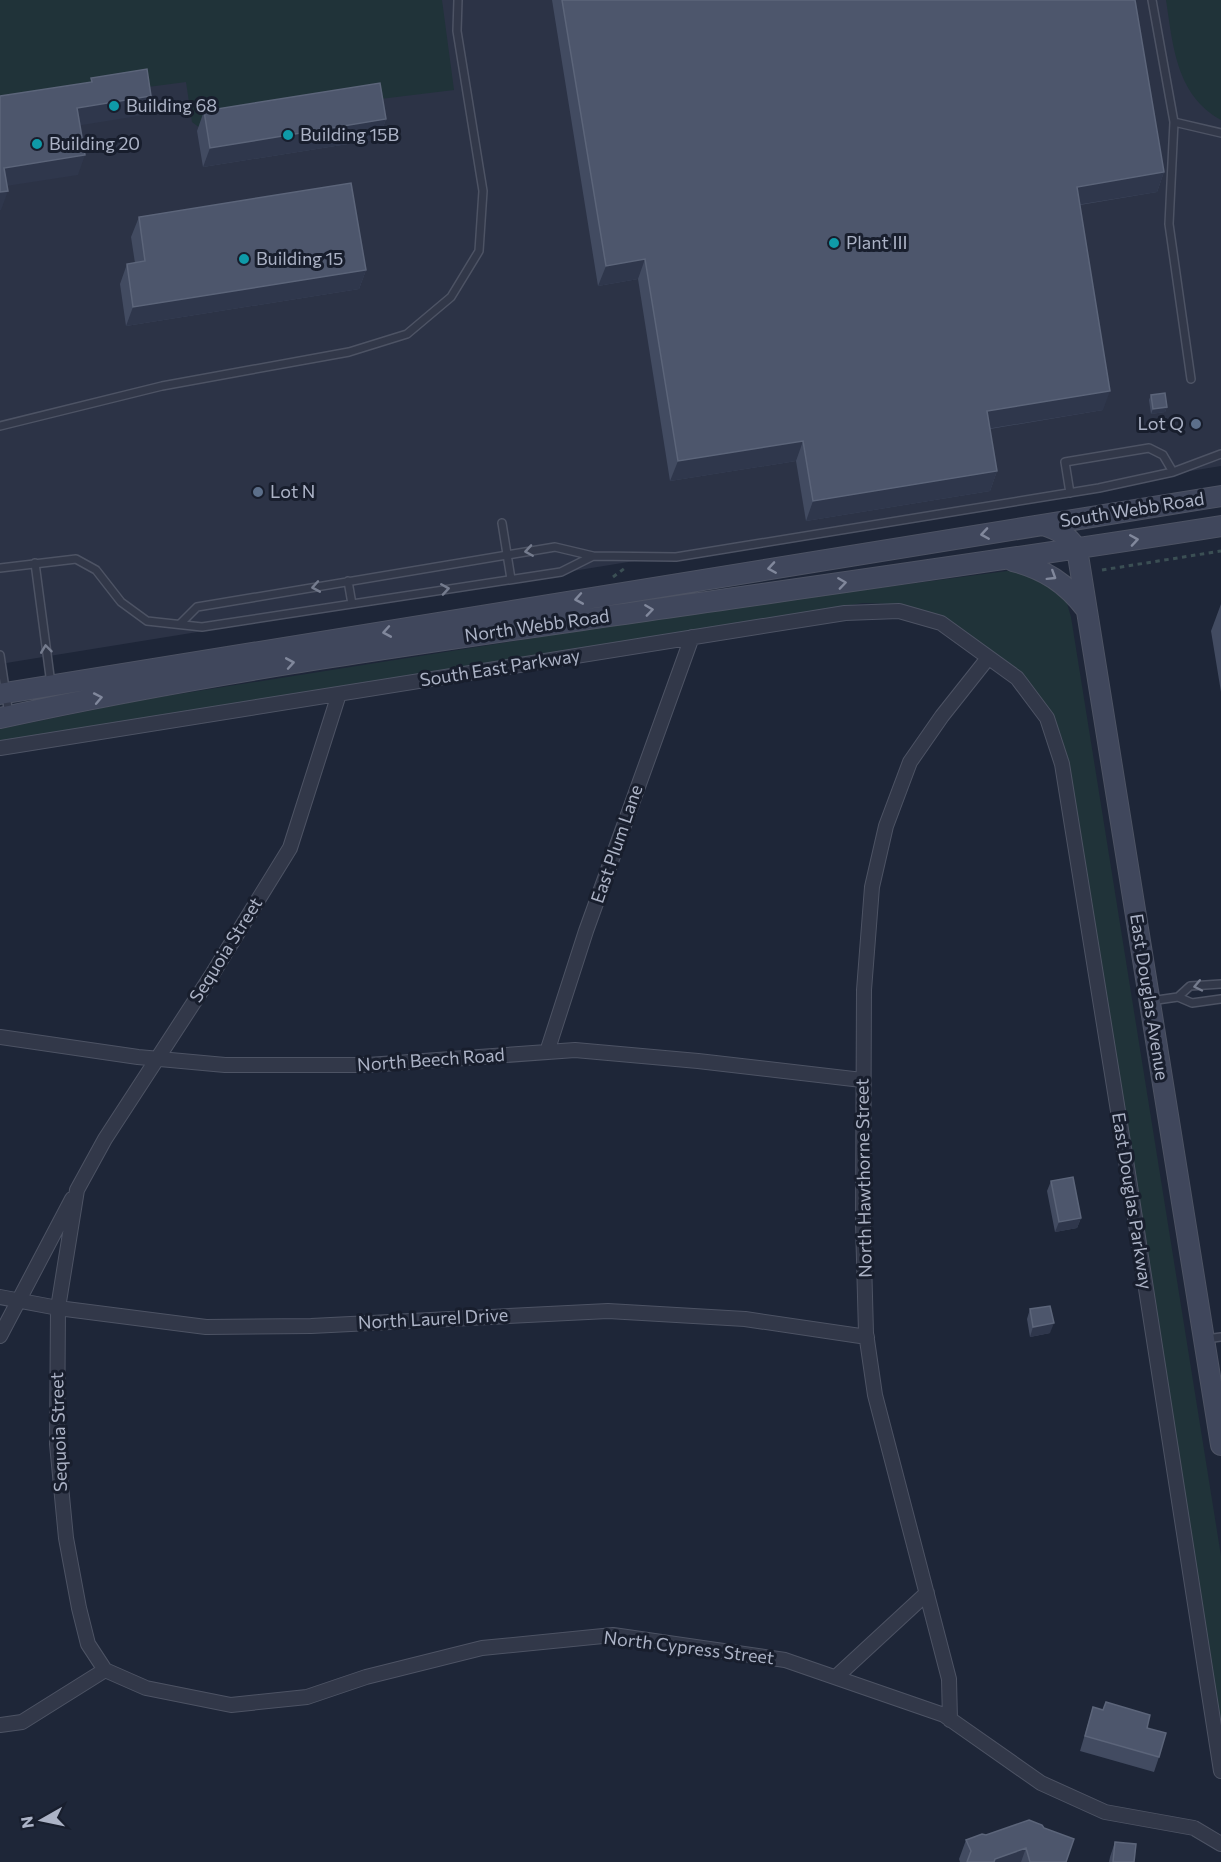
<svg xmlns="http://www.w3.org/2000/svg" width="1221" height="1862" font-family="Commissioner,sans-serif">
<rect width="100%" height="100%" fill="#1e2638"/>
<!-- airport -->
<path fill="#2c3346" d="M0,0H1221V466L0,664Z"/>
<!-- green -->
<path fill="#203339" d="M0,0H442L454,90L372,100L200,128L192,122L186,82L140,88L0,111Z
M1166,0H1221V120C1176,95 1173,45 1166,0Z
M1007,571L1030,572L1066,600L1071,617L1221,1556V1732L1073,787L1062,738L1042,701L1019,672L958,626L929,612L895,604L863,603L0,746V729L141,700L710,610Z"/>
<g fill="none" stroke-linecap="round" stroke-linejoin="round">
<!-- lane casing -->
<g stroke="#4d5364" stroke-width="10">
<path id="lane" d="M1152,0L1174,122L1221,133
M1174,122L1169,224L1191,379
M0,426L162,386L349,352L407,334L451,297L479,251L483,191L457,31L458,0
M1070,493L1065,462L1149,448L1163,455L1173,472
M502,523L511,579
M593,556L676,557L1099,488L1173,472L1221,454
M35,563L51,684
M0,568L76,559L96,570L121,602L147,621L202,627L561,572L593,556L555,547L197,607L180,624
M348,581L352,604
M0,655L9,715
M1178,997L1190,986L1221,984
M1150,1001L1178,997L1192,1003L1221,999
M1206,1339L1221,1337"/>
</g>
<!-- street casing -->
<g stroke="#4d5364" stroke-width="16">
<path id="street" d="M0,748L845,613L899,611L941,623L1017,678L1047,718L1062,764L1128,1173L1221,1771
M0,1037L138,1057L225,1065H368L575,1050L698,1061L862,1080
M547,1052L586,931L692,637
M0,1297L58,1308L206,1327L311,1326L608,1311L745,1319L867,1337
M0,1336L72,1199
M105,1670L146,1688L231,1705L307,1697L366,1677L482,1648L613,1635L785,1660L944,1715L1041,1783L1105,1812L1194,1828L1221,1844
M105,1670L88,1644L79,1608L66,1538L57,1444L58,1308L77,1190L105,1139L213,973L290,848L339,694
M836,1677L927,1593
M950,1720L949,1679L875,1395L866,1333L863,1223L864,990L872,887L886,826L910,762L942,716L988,658
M0,1725L22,1722L105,1670"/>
</g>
<!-- secondary casing -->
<g stroke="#4d5364" stroke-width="22">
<path id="secondary" d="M1043,525C1059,530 1067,535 1077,549L1221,1445
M1013,561C1044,569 1066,583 1086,609
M0,694L1221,496
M0,718C192,676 387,648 582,620C795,589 1008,560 1221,526"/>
</g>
<!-- path -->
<path stroke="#3b4f54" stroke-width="3" stroke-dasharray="4.5 4.5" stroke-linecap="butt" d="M1102,570L1221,551
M613,577L625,568"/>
<!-- lane -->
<use href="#lane" stroke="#323849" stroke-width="7"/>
<!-- street -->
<use href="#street" stroke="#323849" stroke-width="14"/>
<!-- secondary -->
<use href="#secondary" stroke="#40475c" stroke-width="20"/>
</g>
<!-- wall -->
<path fill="#424b61" d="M552,0H1135L1164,172L1157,192L1080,205L1103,410L990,429L997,471L990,491L806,521L796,461L670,481L638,279L598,286Z
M204,111L386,119L379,139L203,167L197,131Z
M139,217L366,270L359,289L126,326L120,284L127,264L135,263L131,237Z
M1151,395L1167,407L1165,412L1151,414L1149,400Z
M1221,604V692L1211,631Z
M1051,1181L1081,1218L1077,1228L1055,1232L1047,1191Z
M1030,1309L1050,1333L1030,1337L1027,1319Z
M1106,1702L1147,1728L1159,1757L1154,1772L1080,1751L1093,1707L1103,1710Z
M1044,1828L1066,1862H960L959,1859L966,1840L986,1835Z
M1115,1842L1134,1862H1109L1110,1857Z"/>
<!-- shaded-wall -->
<path fill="#2f374c" d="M151,96L144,115L70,127L77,108Z
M386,119L379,139L203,167L210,148Z
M85,155L78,175L0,187L4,168Z
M1164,172L1157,192L1070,206L1077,187Z
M8,191L1,210H0V192Z
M645,259L638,279L598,286L606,266Z
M366,270L359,289L126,326L133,307Z
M1110,391L1103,410L980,430L987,411Z
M1167,407L1165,412L1151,414L1153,409Z
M803,441L796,461L670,481L678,461Z
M997,471L990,491L806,521L813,501Z
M1081,1218L1077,1228L1055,1232L1059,1222Z
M1054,1323L1050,1333L1030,1337L1033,1327Z
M1026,1848L1021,1862H994L995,1859Z"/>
<!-- building -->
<path fill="#4d566c" stroke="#5c657a" stroke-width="1.5" d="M562,0H1135L1164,172L1077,187L1110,391L987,411L997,471L813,501L803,441L678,461L645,259L606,266Z
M147,69L151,96L77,108L85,155L4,168L8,191L0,192V96L92,82L91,78Z
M380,83L386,119L210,148L204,111Z
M351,183L366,270L133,307L127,264L145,261L139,217Z
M1165,393L1167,407L1153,409L1151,395Z
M1073,1177L1081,1218L1059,1222L1051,1181Z
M1050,1306L1054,1323L1033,1327L1030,1309Z
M1106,1702L1150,1715L1147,1728L1166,1733L1159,1757L1085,1736L1093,1707L1103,1710Z
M1029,1820L1042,1825L1044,1828L1074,1839L1066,1862H1030L1026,1848L995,1859L994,1862H967L971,1851L966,1840L982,1834L986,1835Z
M1115,1842L1136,1844L1134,1862H1113Z"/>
<!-- one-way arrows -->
<defs><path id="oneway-chevron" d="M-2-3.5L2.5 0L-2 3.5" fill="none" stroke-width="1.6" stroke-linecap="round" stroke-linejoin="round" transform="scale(1.5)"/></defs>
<g stroke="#81889c">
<use href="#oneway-chevron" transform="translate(985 534) rotate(171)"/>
<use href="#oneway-chevron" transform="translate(1134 540) rotate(-9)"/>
<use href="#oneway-chevron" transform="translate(772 568) rotate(171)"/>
<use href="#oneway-chevron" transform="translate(1052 576) rotate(32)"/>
<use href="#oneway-chevron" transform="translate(842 583) rotate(-8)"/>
<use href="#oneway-chevron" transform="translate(579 599) rotate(170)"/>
<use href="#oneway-chevron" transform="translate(649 610) rotate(-8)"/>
<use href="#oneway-chevron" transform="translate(387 632) rotate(170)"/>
<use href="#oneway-chevron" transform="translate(290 663) rotate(-10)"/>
<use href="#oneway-chevron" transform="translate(98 698) rotate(-11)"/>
</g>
<g stroke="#757c8e">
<use href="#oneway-chevron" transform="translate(529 551) rotate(171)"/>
<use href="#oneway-chevron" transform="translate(316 587) rotate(170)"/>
<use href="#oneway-chevron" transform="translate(445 589) rotate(-9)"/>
<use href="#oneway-chevron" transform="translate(46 649) rotate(-97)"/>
<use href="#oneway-chevron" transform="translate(1198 986) rotate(168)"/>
</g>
<!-- markers -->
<g fill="#0f9aa8" stroke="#181e2d" stroke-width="2">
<circle cx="114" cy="106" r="6"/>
<circle cx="288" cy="135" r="6"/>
<circle cx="37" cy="144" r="6"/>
<circle cx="834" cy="243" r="6"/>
<circle cx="244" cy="259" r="6"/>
</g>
<g fill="#5c6f8a" stroke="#181e2d" stroke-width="2">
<circle cx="1196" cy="424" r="6"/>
<circle cx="258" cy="492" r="6"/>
</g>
<g text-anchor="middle" stroke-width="6" stroke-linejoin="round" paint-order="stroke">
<!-- poi labels -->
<g font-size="18" fill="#acb3c6" stroke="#181e2d" text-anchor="start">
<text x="126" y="112">Building 68</text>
<text x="300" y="141">Building 15B</text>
<text x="49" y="150">Building 20</text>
<text x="846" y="249">Plant III</text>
<text x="256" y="265">Building 15</text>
<text x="1184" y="430" text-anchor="end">Lot Q</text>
<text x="270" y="498">Lot N</text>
</g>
<!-- street labels -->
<g font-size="18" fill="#acb3c6" stroke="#181e2d">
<text transform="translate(1132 510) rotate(-9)" y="6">South Webb Road</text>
<text transform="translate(537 626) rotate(-8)" y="6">North Webb Road</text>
<text transform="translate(500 668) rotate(-9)" y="6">South East Parkway</text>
<text transform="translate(617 844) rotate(-71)" y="6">East Plum Lane</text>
<text transform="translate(226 950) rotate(-58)" y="6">Sequoia Street</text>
<text transform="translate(1149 997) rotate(81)" y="6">East Douglas Avenue</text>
<text transform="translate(431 1060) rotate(-4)" y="6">North Beech Road</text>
<text transform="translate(864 1178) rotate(-91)" y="6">North Hawthorne Street</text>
<text transform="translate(1132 1201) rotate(81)" y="6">East Douglas Parkway</text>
<text transform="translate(433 1319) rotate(-3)" y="6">North Laurel Drive</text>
<text transform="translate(59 1432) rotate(-92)" y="6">Sequoia Street</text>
<text transform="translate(689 1648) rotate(7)" y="6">North Cypress Street</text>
</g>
</g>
<!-- north arrow -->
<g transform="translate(42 1820) rotate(261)" stroke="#181e2d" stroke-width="4.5" paint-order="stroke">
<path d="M0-4.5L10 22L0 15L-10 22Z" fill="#acb3c6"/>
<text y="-9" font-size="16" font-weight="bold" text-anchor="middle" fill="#acb3c6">N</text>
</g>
</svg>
